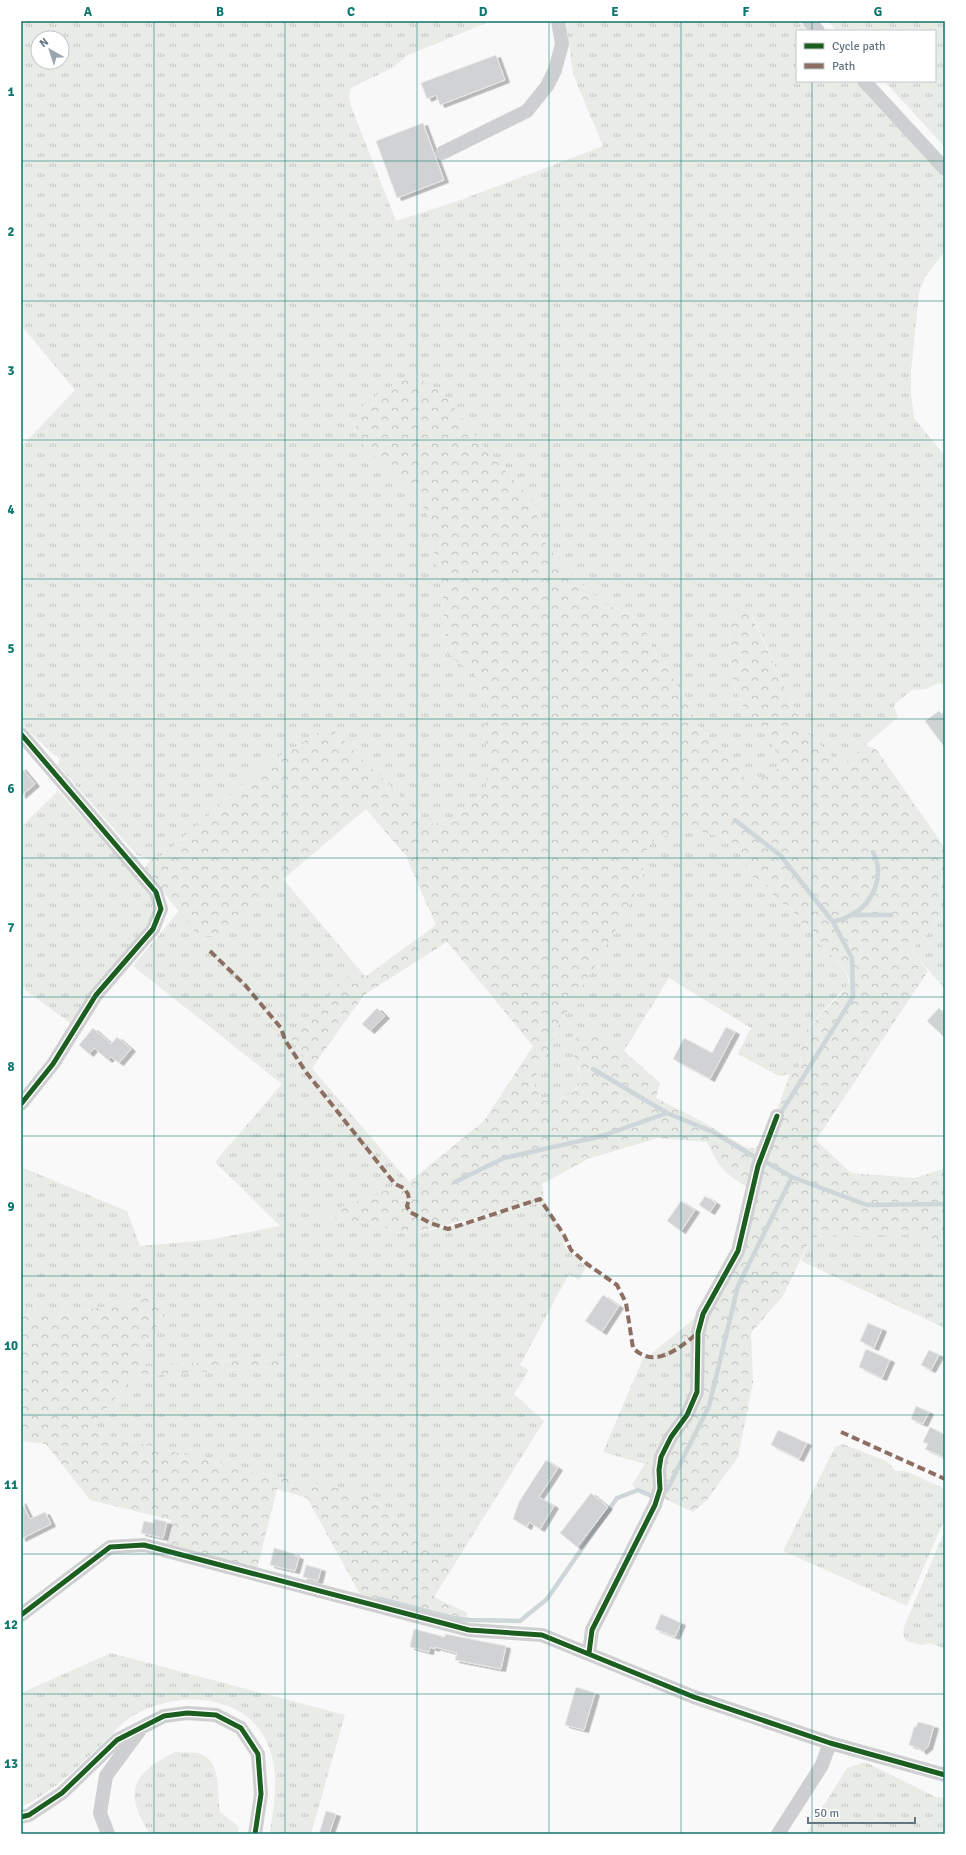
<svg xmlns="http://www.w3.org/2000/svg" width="966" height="1855" font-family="Signika,sans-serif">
<defs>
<pattern id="grass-tufts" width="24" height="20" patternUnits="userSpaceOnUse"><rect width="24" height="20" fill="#e8ebe6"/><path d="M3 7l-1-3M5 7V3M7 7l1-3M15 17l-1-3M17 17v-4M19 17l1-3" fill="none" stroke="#c0c3c0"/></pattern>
<pattern id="forest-crowns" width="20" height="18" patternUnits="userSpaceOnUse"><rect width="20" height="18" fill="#e8ebe6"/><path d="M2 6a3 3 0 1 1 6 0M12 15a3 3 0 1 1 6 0" fill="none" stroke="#c0c3c0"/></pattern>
<filter id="shadow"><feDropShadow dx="4.5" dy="2.5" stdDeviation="0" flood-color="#0004"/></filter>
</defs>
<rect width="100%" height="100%" fill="#f9f9f9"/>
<!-- grass -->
<path fill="url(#grass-tufts)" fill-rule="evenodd" d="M491,21L406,56L394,67L351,88L349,96L351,106L396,221L461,200L603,146L573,74L566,21H799L808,31H797V81H854L945,179V251L925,277L919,293L911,371V393L914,418L945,456V684L938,683L926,689L912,690L896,703L894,707L898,717L845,763L841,765L805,731L753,617L733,615L730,617C729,648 728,677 742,705C753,724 781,743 778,768L754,783L747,781L724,750L699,727L666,665L652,648L645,628L627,613L605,604L567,571L541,537L535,503L481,444L443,392L404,483L419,499L430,520L434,554L443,592L442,612L450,627L446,638L459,663L473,671L480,684L487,704L484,734L489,759L486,792L465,811L447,825L428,823L331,728L319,732L264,766L163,855L150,860L137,855L58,765L60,759L57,756L54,755L21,724V447L75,390L21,325V22ZM38,38H62V62H38Z
M828,21H945V147L884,81H935V31H837Z
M58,791L148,890L154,901L153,916L73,1025L21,987V827Z
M680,830L707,833L723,838L731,842L737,848L753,877L770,888L775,900L789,906L804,926L813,930C815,934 817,940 820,944C830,957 850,967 848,985L809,1026L799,1067L790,1074L779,1076L738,1054L751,1028L669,978L624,1051L593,1030L577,1068L582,1077L581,1083L571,1093L553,1102L543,1100L536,1093L533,1082L560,1023L586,980L644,873C640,862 647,841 660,837C670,834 670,839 680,830Z
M283,879L366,977L290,1037L312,1068L409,1182L319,1215L321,1218L327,1217L381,1225L393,1232L413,1233L459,1225L544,1201C553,1215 564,1229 565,1247L586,1267L579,1280L569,1274L520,1365L529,1370L514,1394L544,1421L451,1570L367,1493L260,1474L88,1430L133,1377L285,1366L300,1355L139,1367L142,1351L163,1316L160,1302L156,1296L82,1311L21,1310V1167L127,1211L140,1246L208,1240L280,1226L215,1162L282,1084L133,966L179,911L198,936H216Z
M945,916V989L911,950Z
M917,1234L945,1245V1328L801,1261L811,1237Z
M693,1348L701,1395L663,1452L645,1464L603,1452L645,1354L661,1356Z
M843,1444L886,1461L896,1471H906L945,1489V1518L907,1606L783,1551L835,1447Z
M945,1530V1649L930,1643L923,1645L906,1641L903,1635L904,1627Z
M111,1653L345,1715L311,1834H270C273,1811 278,1784 273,1761C260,1694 181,1686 131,1717C121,1723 112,1734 104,1742C78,1766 54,1792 21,1807V1693Z
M175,1752C182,1752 190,1752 197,1753C223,1758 216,1793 220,1812L239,1827L238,1834H151C145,1829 142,1820 139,1813C124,1780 150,1765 175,1752Z
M865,1762L936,1797L945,1798V1834H806L847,1768Z"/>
<!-- forest -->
<path fill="url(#forest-crowns)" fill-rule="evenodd" d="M405,380L423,381L443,392L481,444L535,503L541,537L567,571L605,604L627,613L645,628L652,648L666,665L699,727L724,750L747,781L754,783L778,768C781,743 753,724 742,705C728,677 729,647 730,617L739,609L752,617L805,731L841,765L845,763L865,745L876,749L945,848V916L911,950L928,971L816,1140L851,1173L915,1178L945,1168V1245L917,1234L811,1237L783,1296L751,1333L753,1383L738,1457L707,1500L693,1512L669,1501L638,1490L632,1485L645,1464L663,1452L692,1416L693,1348L661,1356L650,1355L719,1298L752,1190C726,1175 720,1169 707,1142L658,1138L588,1159L542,1184L544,1201L413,1233L394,1232L381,1225L327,1217L321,1218L318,1215L409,1182L484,1121L533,1046L447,942L364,995L312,1068L290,1037L352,972L366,976L436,925L406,856L366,809L216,936H198L145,868L150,860L163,855L264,766L319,732L331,728L428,823L447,825L465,811L486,792L489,759L484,734L487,704L480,684L473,671L459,663L447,652L446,638L450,627L442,612L443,592L434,554L430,520L419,499L364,446L356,426L363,405L385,389ZM680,830L707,833L723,838L731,842L737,848L753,877L770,888L775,900L789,906L804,926L813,930C815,934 817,939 820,944C828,955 846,964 849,979C851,989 814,1019 807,1030C802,1037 800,1044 799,1053L802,1057L799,1067L790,1074L775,1115L756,1148H747L703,1122L656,1098L660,1083L624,1051L593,1030L577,1035C576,1039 573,1043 573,1047C571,1058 585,1075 581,1083C578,1089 570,1094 564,1097C546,1106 539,1101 533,1082L560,1023L598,961L630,904L644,873C640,862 647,841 660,837C670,834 670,839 680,830Z
M156,1296L160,1302L163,1316L142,1351L140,1367L301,1355L285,1366L133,1377L88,1430L260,1474L367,1493L451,1570L434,1597L468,1613L459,1625L360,1594L307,1498L277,1489L257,1569L166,1544L171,1520L90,1500L46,1444L21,1441V1310L82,1311Z"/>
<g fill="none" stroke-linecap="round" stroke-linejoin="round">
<!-- stream -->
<path stroke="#ced6d9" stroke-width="4.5" d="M735,820L780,855L833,922L852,958L853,997L779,1116
M851,915H891
M833,922C839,920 846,918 851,915C874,903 885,875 873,852
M593,1069L667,1113
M792,1177L867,1205L945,1204
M455,1182L504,1158L602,1136L667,1113L713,1132L758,1159
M662,1494L667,1490L709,1406L738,1286L792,1177L762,1160
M380,1599L453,1618L470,1620L520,1621L547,1599L617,1498L638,1490L656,1498"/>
</g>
<!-- building -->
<path fill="#d0d2d3" stroke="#e8e8e8" filter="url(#shadow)" d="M496,55L505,80L440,105L436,95L427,99L421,83Z
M423,123L444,180L397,198L376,141Z
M939,711L945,718V748L925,721Z
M21,767L35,784L21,796Z
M377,1008L385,1016L370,1031L362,1024Z
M939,1008L945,1014V1038L927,1021Z
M726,1027L735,1032L710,1079L673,1059L684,1038L712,1053Z
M93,1028L111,1044L117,1037L131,1049L119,1063L111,1057L108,1060L94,1048L89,1054L79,1045Z
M705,1196L716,1203L710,1212L699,1205Z
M681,1201L695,1210L681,1231L667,1221Z
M603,1295L619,1306L602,1332L585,1321Z
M868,1323L882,1329L874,1348L860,1341Z
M866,1349L890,1360L882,1378L859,1367Z
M929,1350L939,1355L931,1370L921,1365Z
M916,1406L929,1412L923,1424L911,1419Z
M930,1427L945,1435V1458L925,1449L928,1444L923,1442Z
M778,1430L807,1443L799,1459L771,1445Z
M546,1460L558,1468L539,1497L554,1506L540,1529L529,1522L527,1527L513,1519L519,1502Z
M591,1493L608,1507L577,1547L560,1533Z
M21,1501L30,1519L45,1512L51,1524L21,1539Z
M154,1519L167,1522L163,1538L141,1533L144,1521L153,1523Z
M274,1548L295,1554V1556L299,1557L295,1571L270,1565Z
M306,1565L321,1569L318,1581L303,1577Z
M661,1614L681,1623L675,1637L655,1629Z
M414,1629L445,1637V1634L506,1646L501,1669L455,1660L457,1653L435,1647V1649L430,1647L429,1652L410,1647Z
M576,1687L595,1693L584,1730L565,1725Z
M918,1722L934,1726L928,1747L922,1752L919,1748L909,1745L914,1727H916Z
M326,1811L336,1814L329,1834H319Z"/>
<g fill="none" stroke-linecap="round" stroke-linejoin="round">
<!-- minor -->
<path stroke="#cecfd0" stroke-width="14" d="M809,21L818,31
M864,81L945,169
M442,153L527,111L547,86L555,70L562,44L558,21
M21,734L156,892L161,909L153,929L96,995L53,1064L21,1104
M21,1615L110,1547L144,1545L469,1630L542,1635L694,1697L830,1743L945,1775
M589,1653L592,1630L655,1505L660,1489L659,1470L661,1457L671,1437L687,1415L697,1392L698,1333L703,1314L738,1251L758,1166L777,1116
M21,1817L29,1815L62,1793L117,1740L164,1716L187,1713L216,1715L241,1728L258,1754L261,1794L255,1834
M108,1834L100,1813L106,1776L139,1731
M778,1834L822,1765L830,1743"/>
<!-- quiet -->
<path stroke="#8d6e63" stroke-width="4" stroke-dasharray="8 4" stroke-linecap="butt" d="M210,951L245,985L281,1028L285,1040L306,1072L395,1184L404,1188L408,1194L409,1199L407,1206L410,1212L430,1223L448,1229L540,1199L564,1235L571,1250L587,1264L617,1285L626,1303L633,1348C655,1370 679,1348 698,1333
M841,1432L945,1479"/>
<!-- cycleway casing -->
<g stroke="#fff" stroke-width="8">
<path id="cycleway" d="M21,734L156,892L161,909L153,929L96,995L53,1064L21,1104
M21,1615L110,1547L144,1545L469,1630L542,1635L694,1697L830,1743L945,1775
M589,1653L592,1630L655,1505L660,1489L659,1470L661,1457L671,1437L687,1415L697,1392L698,1333L703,1314L738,1251L758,1166L777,1116
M21,1817L29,1815L62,1793L117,1740L164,1716L187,1713L216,1715L241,1728L258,1754L261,1794L255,1834"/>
</g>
<!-- cycleway -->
<use href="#cycleway" stroke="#1b5e20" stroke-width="5"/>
</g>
<!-- grid -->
<path fill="none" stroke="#0f766e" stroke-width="1" stroke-opacity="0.55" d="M154,21V1834M285,21V1834M417,21V1834M549,21V1834M681,21V1834M812,21V31M812,81V1834M21,161H945M21,301H945M21,440H945M21,579H945M21,719H945M21,858H945M21,997H945M21,1136H945M21,1276H945M21,1415H945M21,1554H945M21,1694H945"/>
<!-- border -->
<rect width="966" height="1855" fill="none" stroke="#ffffff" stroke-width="44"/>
<!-- legend -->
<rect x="796" y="30" width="140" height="52" fill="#ffffff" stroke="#c1c8cd"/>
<rect x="804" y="43" width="20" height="6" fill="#1b5e20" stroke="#c1c8cd"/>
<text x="832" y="50" font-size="12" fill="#657683">Cycle path</text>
<rect x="804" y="63" width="20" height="6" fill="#8d6e63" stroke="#c1c8cd"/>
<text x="832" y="70" font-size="12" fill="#657683">Path</text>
<!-- north arrow -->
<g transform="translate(50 50) rotate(321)"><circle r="19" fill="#ffffff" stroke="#c1c8cd"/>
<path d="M0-3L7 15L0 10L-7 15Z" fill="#99a4ac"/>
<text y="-6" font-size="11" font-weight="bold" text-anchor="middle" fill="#657683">N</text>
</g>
<!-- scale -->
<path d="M808 1817v6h107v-6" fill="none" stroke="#657683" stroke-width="2"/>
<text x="814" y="1817" font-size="12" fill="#657683" stroke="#ffffff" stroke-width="3" paint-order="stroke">50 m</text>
<rect x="22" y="22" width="922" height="1811" fill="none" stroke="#0f766e" stroke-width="1.5"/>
<g font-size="13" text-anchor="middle" font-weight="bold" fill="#0f766e">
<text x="88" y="16">A</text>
<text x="220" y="16">B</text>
<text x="351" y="16">C</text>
<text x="483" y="16">D</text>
<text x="615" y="16">E</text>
<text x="746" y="16">F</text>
<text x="878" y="16">G</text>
<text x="11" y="96">1</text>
<text x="11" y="236">2</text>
<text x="11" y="375">3</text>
<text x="11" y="514">4</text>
<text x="11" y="653">5</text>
<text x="11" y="793">6</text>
<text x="11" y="932">7</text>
<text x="11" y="1071">8</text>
<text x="11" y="1211">9</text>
<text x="11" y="1350">10</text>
<text x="11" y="1489">11</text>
<text x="11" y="1629">12</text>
<text x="11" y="1768">13</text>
</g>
</svg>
